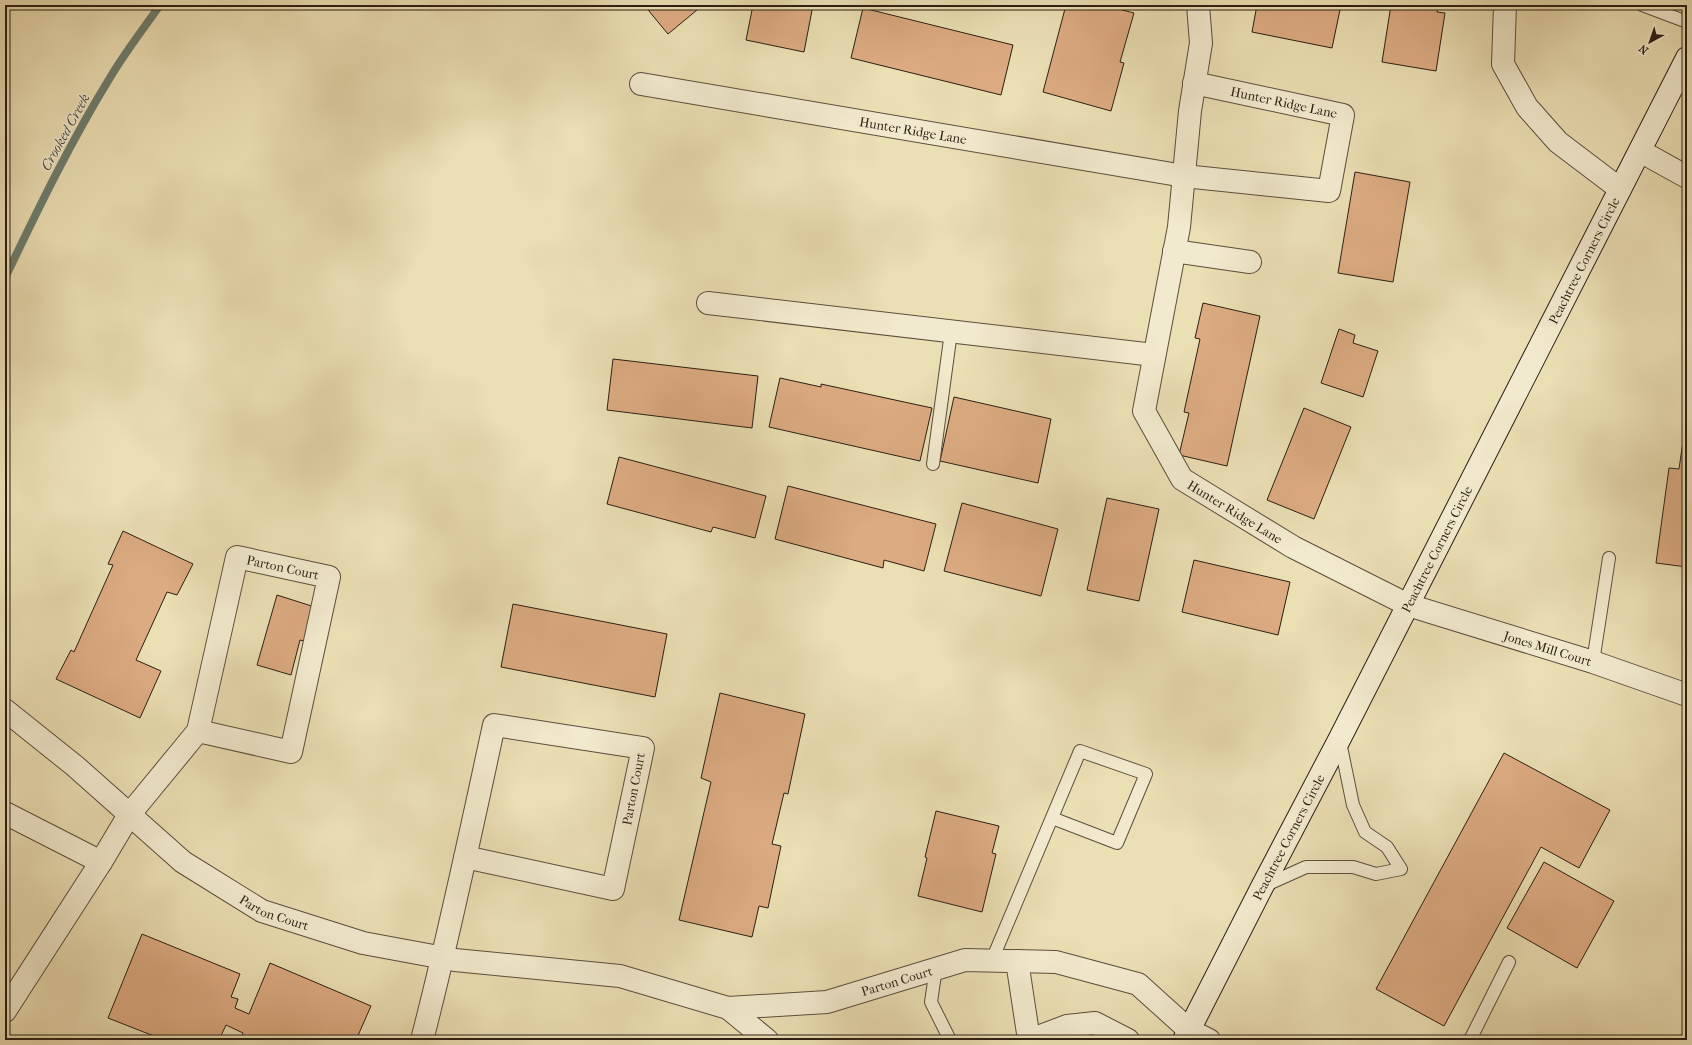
<svg xmlns="http://www.w3.org/2000/svg" width="1692" height="1045" font-family="'IM FELL French Canon',serif">
<rect width="100%" height="100%" fill="#ebdfb4"/>
<filter id="stains"><feTurbulence type="fractalNoise" baseFrequency=".005" numOctaves="4"/><feColorMatrix values="0 0 0 0 .2 0 0 0 0 .09 0 0 0 0 .02 0 0 0 .5 -.17"/></filter>
<radialGradient id="worn" r=".72"><stop offset=".6" stop-color="#630" stop-opacity="0"/><stop offset="1" stop-color="#630" stop-opacity=".3"/></radialGradient>
<g fill="none" stroke-linecap="round" stroke-linejoin="round">
<!-- stream -->
<path stroke="#6d7d6d" stroke-width="8" d="M5,278C38,209 71,141 111,76C126,51 144,28 160,5"/>
</g>
<!-- building -->
<path fill="#dcab82" stroke="#2b1e14" d="M644,5H703L668,34Z
M753,5H813L804,52L746,40Z
M1066,5H1103L1134,13L1120,62L1124,63L1111,111L1043,92Z
M1257,5H1341L1332,48L1252,32Z
M1391,5H1438L1437,12L1445,13L1436,71L1382,62Z
M863,8L1013,45L1001,95L851,58Z
M1355,172L1410,182L1393,282L1338,273Z
M1203,303L1260,316L1227,466L1179,455L1189,413L1184,412L1200,339L1195,338Z
M1339,329L1355,335L1353,343L1378,351L1363,397L1321,383Z
M613,359L758,376L752,428L607,410Z
M780,378L821,387V384L932,408L920,461L769,427Z
M954,397L1051,419L1038,483L940,461Z
M1304,408L1351,427L1314,519L1267,500Z
M1686,420H1687V567L1656,563L1669,468L1679,469Z
M619,457L766,496L755,538L713,527L711,532L607,504Z
M788,486L936,524L924,571L884,560L883,568L775,539Z
M1107,498L1159,509L1139,601L1087,590Z
M962,503L1058,529L1041,596L944,571Z
M123,531L193,564L177,595L167,592L136,660L161,671L140,718L56,679L71,650L74,652L113,565L108,564Z
M1194,560L1290,582L1278,635L1182,612Z
M277,595L321,609L312,643L300,640L291,675L257,665Z
M513,604L667,634L655,697L501,667Z
M720,693L805,714L788,794L784,793L772,844L781,846L768,908L759,906L752,937L679,920L711,782L701,778Z
M1504,753L1610,810L1579,868L1541,847L1444,1026L1376,989Z
M936,811L999,826L992,853L996,854L982,912L918,896L927,858L925,857Z
M1544,862L1614,901L1577,968L1507,928Z
M142,934L240,974L231,997L238,999L235,1008L249,1014L270,963L371,1006L356,1040H241L243,1033L226,1025L219,1040H164L108,1018Z"/>
<g fill="none" stroke-linecap="round" stroke-linejoin="round">
<!-- lane casing -->
<g stroke="#5b4e3c" stroke-width="14">
<path id="lane" d="M1642,5L1687,22
M933,464L951,332
M1593,662L1609,558
M1264,886L1306,867H1353L1376,874L1401,869L1387,847L1365,832L1353,805L1340,742
M992,960L1080,751L1146,774L1117,843L1052,818
M936,968L931,1002L950,1040
M1470,1040L1509,962"/>
</g>
<!-- street casing -->
<g stroke="#5b4e3c" stroke-width="24">
<g id="street">
<path id="s1" d="M1198,5L1201,43L1190,111L1179,227L1144,411L1182,479L1293,547L1408,605L1593,662L1687,695"/>
<path d="M1505,5L1503,64L1527,107L1558,142L1620,189"/>
<path id="s2" d="M641,84L1184,176L1329,191L1343,115L1194,83"/>
<path d="M1640,151L1687,177"/>
<path d="M1174,251L1250,262"/>
<path d="M708,303L1154,355"/>
<path id="s3" d="M5,710L75,766L183,862L262,911L363,943L455,960L620,976L728,1008L827,1002L965,960L1056,962L1138,984L1189,1030L1209,1040"/>
<path d="M5,813L101,862"/>
<path d="M1017,961L1029,1040"/>
<path d="M728,1008L767,1040"/>
<path id="s4" d="M5,1011L101,862L129,815L198,731L237,557L329,577L291,752L198,731"/>
<path d="M422,1040C449,936 471,831 494,725L643,748L613,889L465,857"/>
<path d="M1030,1040L1067,1026L1095,1023L1128,1040"/>
</g>
</g>
<!-- secondary casing -->
<g stroke="#2b1e14" stroke-width="24">
<g id="secondary">
<path id="s5" d="M1184,1040L1262,887L1339,740L1687,58"/>
</g>
</g>
<!-- lane -->
<use href="#lane" stroke="#f2eace" stroke-width="12"/>
<!-- street -->
<use href="#street" stroke="#f2eace" stroke-width="22"/>
<!-- secondary -->
<use href="#secondary" stroke="#f2eace" stroke-width="22"/>
</g>
<g text-anchor="middle" stroke-width="3" stroke-linejoin="round" paint-order="stroke">
<!-- street labels -->
<g font-size="13" fill="#2b1e14" stroke="#f2eace">
<text transform="translate(1284 102) rotate(12)" y="5">Hunter Ridge Lane</text>
<text dy="5" stroke="none"><textPath href="#s2" startOffset="276">Hunter Ridge Lane</textPath></text>
<text dy="5" stroke="none"><textPath href="#s5" startOffset="876">Peachtree Corners Circle</textPath></text>
<text dy="5" stroke="none"><textPath href="#s1" startOffset="551">Hunter Ridge Lane</textPath></text>
<text dy="5" stroke="none"><textPath href="#s5" startOffset="552">Peachtree Corners Circle</textPath></text>
<text dy="5" stroke="none"><textPath href="#s4" startOffset="566">Parton Court</textPath></text>
<text dy="5" stroke="none"><textPath href="#s1" startOffset="894">Jones Mill Court</textPath></text>
<text transform="translate(633 789) rotate(-79)" y="5">Parton Court</text>
<text dy="5" stroke="none"><textPath href="#s5" startOffset="228">Peachtree Corners Circle</textPath></text>
<text dy="5" stroke="none"><textPath href="#s3" startOffset="339">Parton Court</textPath></text>
<text dy="5" stroke="none"><textPath href="#s3" startOffset="977">Parton Court</textPath></text>
</g>
<!-- water labels -->
<g font-size="14" font-style="italic" fill="#4c4e40" stroke="#f2eace">
<text transform="translate(65 132) rotate(-61)" y="5">Crooked Creek</text>
</g>
</g>
<!-- margin -->
<rect width="1692" height="1045" fill="none" stroke="#ebdfb4" stroke-width="20"/>
<rect x="6" y="6" width="1680" height="1033" fill="none" stroke="#2b1e14" stroke-width="2"/>
<rect x="10" y="10" width="1672" height="1025" fill="none" stroke="#2b1e14"/>
<!-- north arrow -->
<g transform="translate(1650 42) rotate(220)" stroke="#f2eace" stroke-width="3" paint-order="stroke">
<path d="M0-3L7 15L0 10L-7 15Z" fill="#2b1e14"/>
<text y="-6" font-size="11" font-weight="bold" text-anchor="middle" fill="#2b1e14">N</text>
</g>
<rect width="100%" height="100%" filter="url(#stains)"/>
<rect width="100%" height="100%" fill="url(#worn)"/>
</svg>
